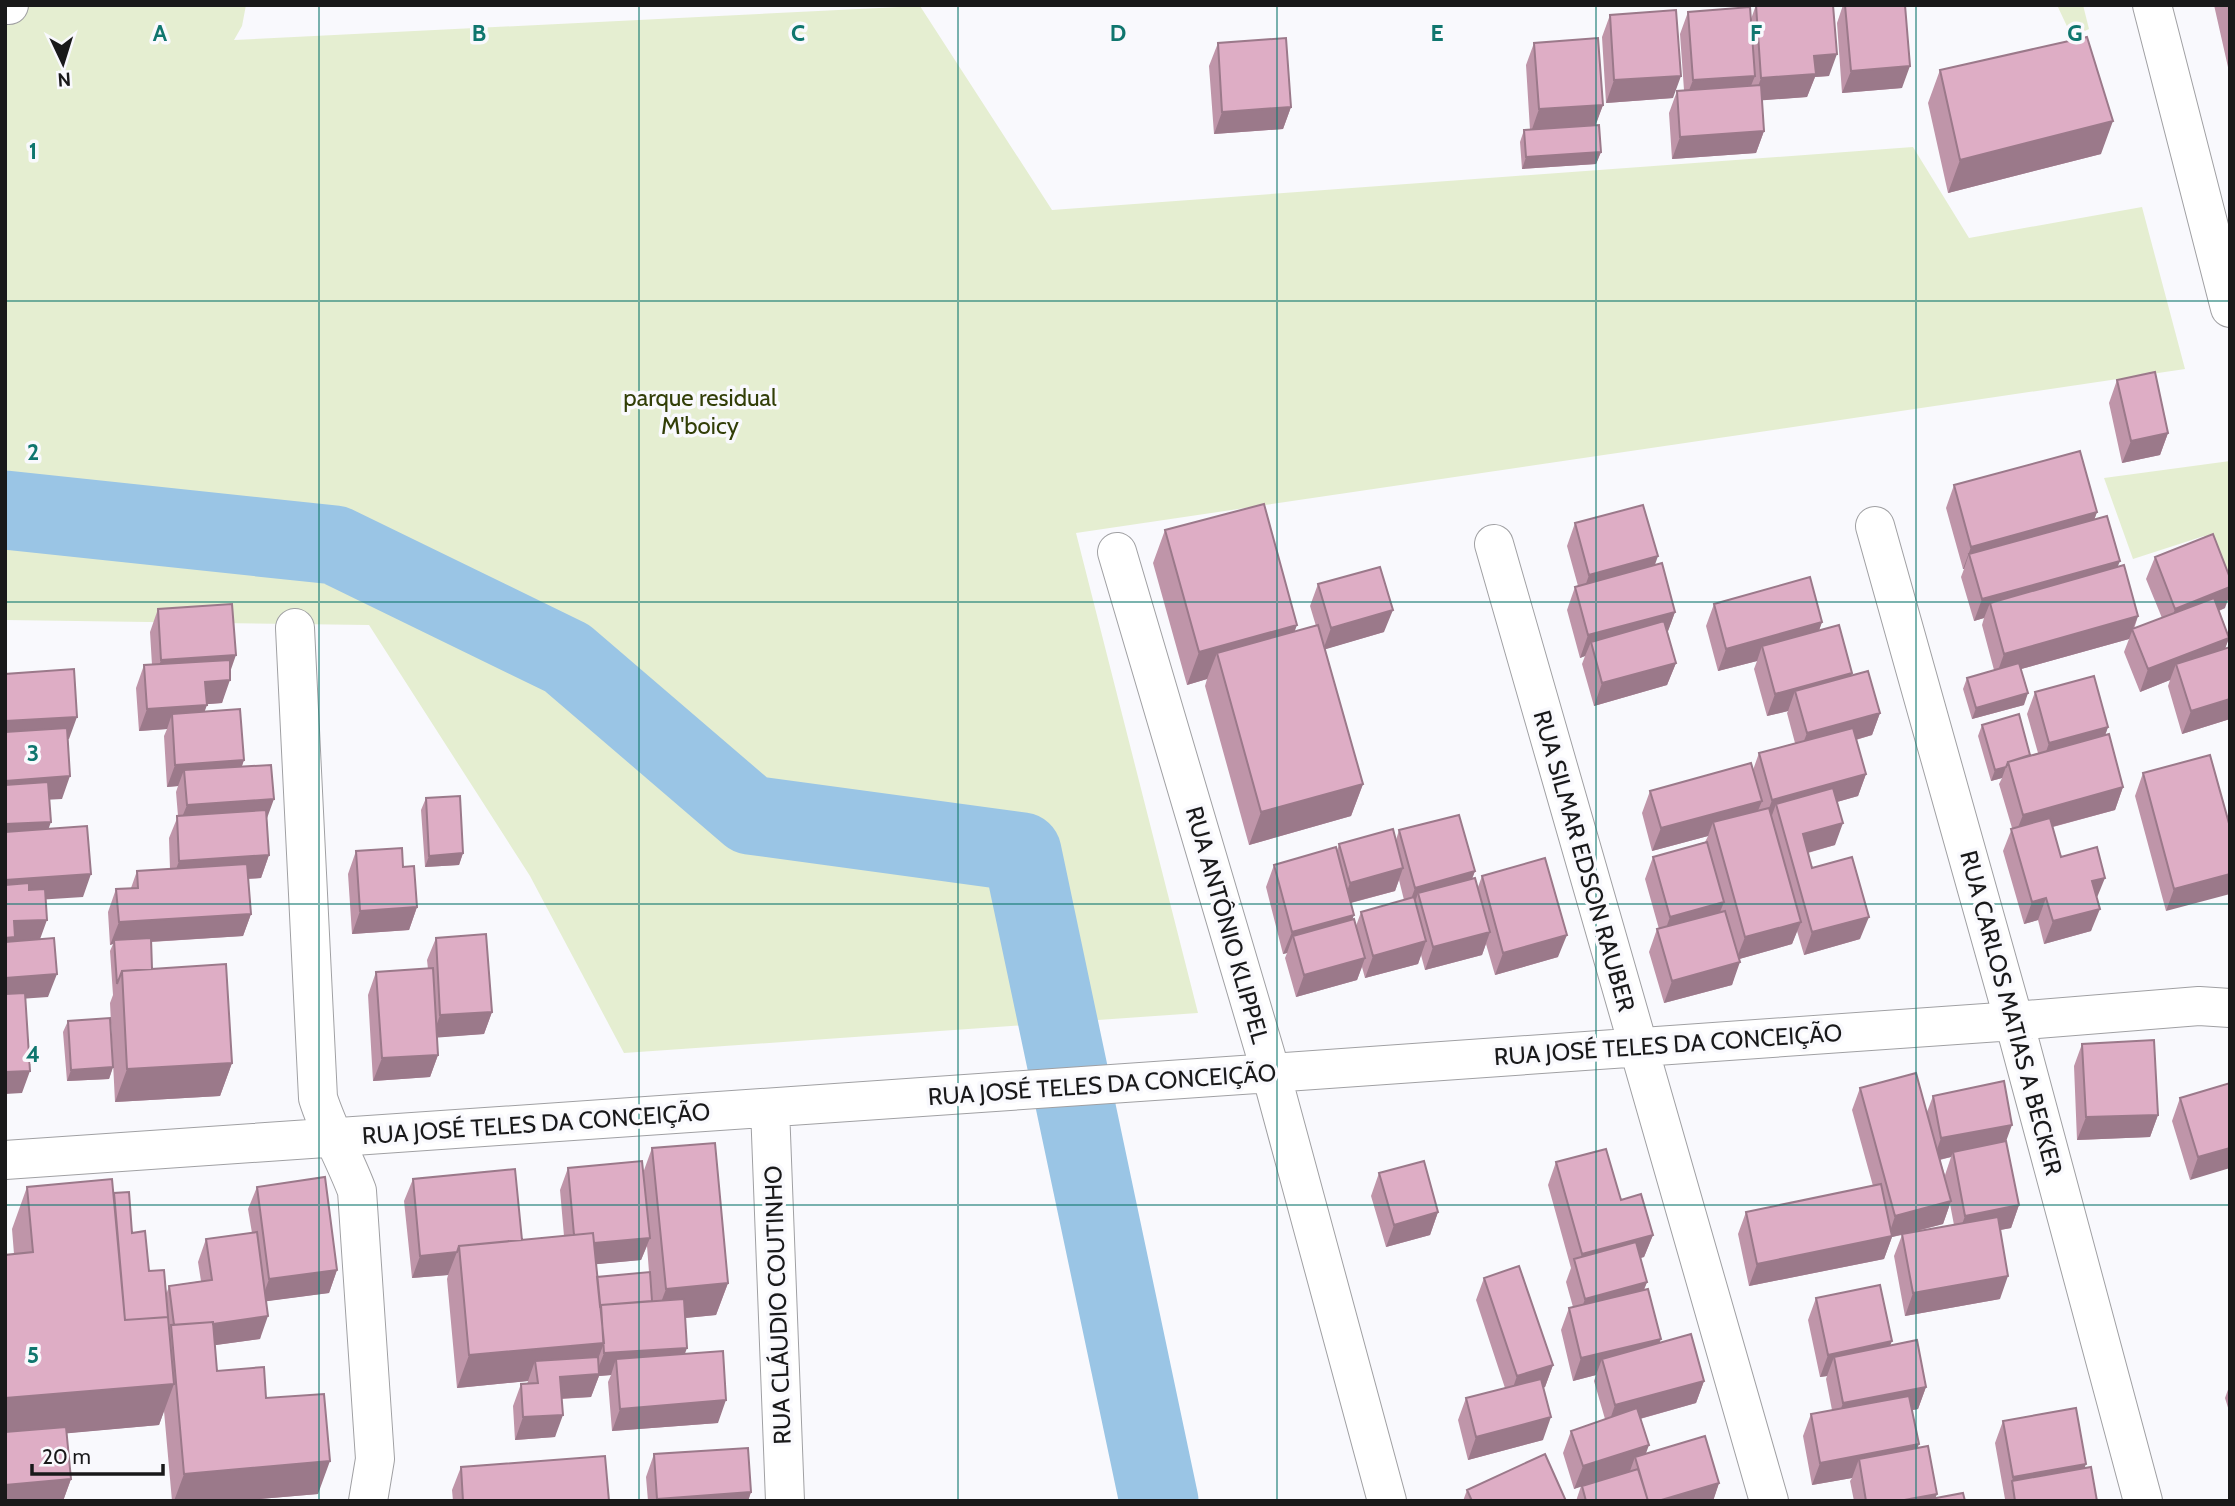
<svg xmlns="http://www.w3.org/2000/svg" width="2235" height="1506" font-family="Cabin,sans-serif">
<rect width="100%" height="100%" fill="#f9f9fd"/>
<!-- green -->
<path fill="#e5eed1" d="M5,5H246L242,26L234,40L920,6L1052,210L1913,147L1969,238L2142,207L2185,369L1076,533L1198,1013L624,1053L530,876L369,625L5,620Z
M2057,5H2083L2089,29L2072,37Z
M2230,461V623L2226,588L2204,536L2133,559L2104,478Z"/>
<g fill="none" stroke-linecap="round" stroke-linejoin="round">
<!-- river -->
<path stroke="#9ac5e5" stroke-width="79" d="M5,510L335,545L567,658L750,815L1022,852L1159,1501"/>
<!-- minor casing -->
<g stroke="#a0a0a3" stroke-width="40">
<path id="minor" d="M5,5H9
M2152,5L2230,308
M1875,526L2014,1021L2143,1501
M1494,544L1769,1501
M1117,552L1271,1073L1387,1501
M295,628L318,1098C328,1130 345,1159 357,1191L375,1459L368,1501
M770,1108L785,1501
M5,1160L1271,1073L2014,1021L2199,1006L2230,1008"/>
</g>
<!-- minor -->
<use href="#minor" stroke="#fff" stroke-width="38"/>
</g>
<!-- wall -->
<path fill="#bf95a9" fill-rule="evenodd" d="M1756,5H1833L1829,76L1815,77L1807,97L1762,100L1764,131L1756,153L1672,159L1669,113L1677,91L1684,90L1680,34L1688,12L1751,19Z
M1843,5H1905L1902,88L1842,93L1837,23Z
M2214,5H2230V76Z
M1610,15L1673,98L1606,103L1602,37Z
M1218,43L1291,107L1283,129L1214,134L1209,66Z
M1534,43L1603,105L1595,125L1601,152L1596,164L1522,169L1520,142L1524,130H1530L1526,65Z
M1940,70L2101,154L1948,193L1928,103Z
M2117,380L2168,433L2160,455L2122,463L2109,403Z
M1954,485L2097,512L2094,520L2117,567L2138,616L2134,629L2162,618L2146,579L2155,557L2225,608L2219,611L2229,638L2225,648L2230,647V719L2182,734L2168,686L2170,680L2140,692L2124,652L2129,639L2021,669L2024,705L1972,719L1963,689L1967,678L1994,670L1982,625L1984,618L1974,621L1961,577L1964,569H1963L1946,508Z
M1575,523L1655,565L1675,612L1667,633L1676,663L1667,685L1594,706L1582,664L1585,656L1580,658L1567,610L1575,587L1578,586L1567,546Z
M1165,530L1295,632L1316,626L1310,606L1318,584L1384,632L1325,649L1363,784L1351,816L1249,845L1205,686L1207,679L1187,685L1153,563Z
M1714,604L1822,622L1819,630L1852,673L1851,676L1880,713L1872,735L1856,740L1866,774L1858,796L1837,802L1835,845L1808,853L1812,868L1860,939L1804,955L1797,931L1792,944L1739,959L1732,985L1664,1003L1649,952L1657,929H1659L1645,879L1653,857L1705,842L1708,836L1652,851L1642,813L1650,791L1753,770L1759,753L1795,743L1787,713L1788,711L1767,716L1754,669L1757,661L1718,671L1706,626Z
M158,609L230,671L222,703L207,704L204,711L244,760L242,766L267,819L269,855L261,878L248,879L251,914L243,936L151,942L152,969L232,1063L220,1096L115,1102L110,1003L113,995L110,951L113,944L110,945L108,912L116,889L131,888L137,871L170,869L169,838L178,816L176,792L178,786L167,787L164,736L167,729L139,731L136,688L144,665H152L150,632Z
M2035,692L2108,727L2105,735L2123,787L2115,810L2053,827L2061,857L2097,899L2091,931L2044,944L2038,920L2024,924L2003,851L2012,828L1999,784L2002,778L1991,781L1978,736L1982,725L2030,755L2038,753L2027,714Z
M2143,773L2230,827L2166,911L2135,796Z
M426,798L463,853L459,865L425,867L421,810Z
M1399,830L1475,871L1472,879L1478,887L1482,876L1558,957L1495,975L1486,944L1482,955L1425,970L1421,955L1418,964L1365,978L1362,967L1357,980L1296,997L1285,958L1287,953L1283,954L1266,887L1274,865L1337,851L1339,844L1396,840ZM1399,880L1404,900L1361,912L1356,926L1352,920L1351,903L1395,891Z
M356,851L403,867L417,907L409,930L352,934L348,874Z
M436,938L492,1012L484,1034L437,1037L438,1055L430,1077L373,1081L368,995L376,972L428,969L427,960Z
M68,1021L113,1067L109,1079L67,1081L63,1032Z
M2082,1044L2158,1115L2150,1137L2077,1140L2074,1066Z
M2230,1083L2190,1180L2172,1121L2180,1098Z
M1860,1088L1927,1112L1933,1096L2006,1141L2019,1205L2011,1228L2000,1230V1299L1905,1316L1894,1256L1902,1235L1892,1237L1884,1259L1749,1286L1738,1234L1746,1212L1873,1186L1852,1110ZM1951,1157L1945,1175L1940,1160ZM1950,1204L1954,1225L1910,1233L1943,1224Z
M652,1148L728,1283L716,1315L685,1318V1354L718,1423L612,1431L608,1382L611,1375L599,1376L591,1397L562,1399L555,1437L515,1440L513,1406L521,1384H527L528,1381L457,1388L447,1279L448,1275L412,1278L404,1201L413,1179L522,1240L564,1236L560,1190L568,1168L643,1173ZM647,1246L649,1272L597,1277L596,1264L641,1260Z
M1556,1162L1621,1200L1653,1235L1644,1257L1640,1258L1647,1282L1644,1290L1659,1343L1704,1381L1696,1403L1640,1419L1646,1454L1719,1483L1713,1501H1576L1581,1486L1574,1489L1563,1453L1571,1431L1605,1419L1594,1381L1596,1375L1573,1381L1561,1330L1569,1308L1573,1307L1566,1282L1571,1268L1548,1185Z
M1379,1173L1438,1212L1430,1235L1386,1247L1371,1196Z
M27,1187L114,1193L149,1271L166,1295L169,1286L201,1281L198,1262L206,1239L252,1233L248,1209L257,1187L337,1270L329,1293L266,1301L260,1339L215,1345L217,1371L266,1398L318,1494L238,1501H172L164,1411L159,1425L67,1433L71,1479L63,1501H5L14,1254L12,1229Z
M1484,1278L1553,1365L1545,1387L1543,1388V1440L1468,1460L1458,1420L1466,1398L1505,1388L1476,1300Z
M1816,1298L1890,1345L1926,1387L1918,1409L1912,1410L1917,1448L1937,1494L1935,1498L1965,1501H1854L1850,1481L1852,1478L1812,1485L1803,1436L1811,1414L1832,1410L1826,1379L1827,1376L1820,1377L1808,1320Z
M2230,1384V1414L2225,1398Z
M2003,1421L2085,1468L2097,1501H2004L2005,1499L1995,1443Z
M654,1454L751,1492L748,1501H648L646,1477Z
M461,1467L609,1501H453L452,1490Z
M1467,1490L1566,1501H1463Z"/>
<!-- shaded-wall -->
<path fill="#9b798a" d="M1837,54L1829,76L1815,77L1807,97L1753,101L1761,78L1814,56Z
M1910,66L1902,88L1842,93L1851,71Z
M1681,76L1673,98L1606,103L1614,80Z
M1755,76L1746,98L1684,103L1693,80Z
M1603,105L1595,127L1531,132L1539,109Z
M1291,107L1283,129L1214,134L1222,112Z
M2113,121L2101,154L1948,193L1960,160Z
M1764,131L1756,153L1672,159L1680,137Z
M1601,152L1596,164L1522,169L1526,157Z
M2168,433L2160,455L2122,463L2131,441Z
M2097,512L2089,534L1969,554L1964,569H1963L1971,547Z
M1658,556L1650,579L1581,598L1589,575Z
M2120,561L2111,583L1990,603L1984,618L1974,621L1982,599Z
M2230,587V594L2225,608L2167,631L2175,609Z
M1393,610L1384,632L1323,650L1331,628Z
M1675,612L1667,634L1591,642L1585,656L1580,658L1588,635Z
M2138,616L2129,639L1996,676L2004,654Z
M1822,622L1814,645L1762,646L1757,661L1718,671L1726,649Z
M1297,625L1285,658L1217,653L1207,679L1187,685L1199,652Z
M2229,638L2221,660L2176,664L2170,680L2140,692L2148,669Z
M236,655L228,678L153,682L161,660Z
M1676,663L1667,685L1594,706L1602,683Z
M1852,673L1844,695L1795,691L1788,711L1767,716L1775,694Z
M230,680L222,703L197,705L205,682Z
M2028,693L2024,705L1972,719L1976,708Z
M2230,699V719L2182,734L2191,711Z
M207,705L199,727L172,714L167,729L139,731L147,709Z
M1880,713L1872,735L1798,756L1807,733Z
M77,717L69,739L5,743V721Z
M2108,727L2100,750L2041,766L2049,743Z
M244,760L236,782L184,770L178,786L167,787L175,765Z
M2006,767L2002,778L1991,781L1995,770Z
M1866,774L1858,796L1780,818L1776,804L1770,821L1764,822L1772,800Z
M70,776L62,799L5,802V781Z
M1363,784L1351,816L1249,845L1261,812Z
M2123,787L2115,810L2014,837L2023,815Z
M274,799L266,821L178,827L187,805Z
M1762,801L1753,823L1713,822L1708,836L1652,851L1661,828Z
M51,822L43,844L5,846V824Z
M1843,823L1835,845L1795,856L1803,834Z
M463,853L459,865L425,867L429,856Z
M269,855L261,878L171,883L179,861Z
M1403,868L1395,891L1342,905L1350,883Z
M1475,871L1466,894L1418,893L1413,909L1407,910L1415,888Z
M91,874L83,897L5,902V880Z
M2230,874V894L2166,911L2174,889Z
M2105,878L2096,900L2092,881Z
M2046,898L2038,920L2024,924L2032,902Z
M1724,902L1715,925L1662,939L1670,917Z
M417,907L409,930L352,934L360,911Z
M2100,909L2091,931L2044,944L2053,921Z
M251,914L243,936L115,944L114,940L113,944L110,945L119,922Z
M1354,915L1346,937L1293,936L1287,953L1283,954L1292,932Z
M1869,917L1860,939L1804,955L1812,932Z
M47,920L39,942L5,960V938L14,921Z
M1801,922L1792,944L1736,960L1745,937Z
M1490,932L1482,955L1425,970L1433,947Z
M1567,935L1558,957L1495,975L1503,953Z
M1426,941L1418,964L1365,978L1373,956Z
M1365,958L1357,980L1296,997L1304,975Z
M1740,962L1732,985L1664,1003L1672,981Z
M57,974L48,997L5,1000V978Z
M492,1012L484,1034L432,1038L440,1015Z
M438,1055L430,1077L373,1081L382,1058Z
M232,1063L220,1096L115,1102L127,1069Z
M113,1067L109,1079L67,1081L71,1070Z
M30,1071L22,1093L5,1094V1072Z
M2158,1115L2150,1137L2077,1140L2086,1117Z
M2012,1125L2004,1147L1953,1152L1951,1157L1933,1161L1941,1138Z
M2230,1148V1168L2190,1180L2198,1157Z
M1951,1201L1943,1224L1892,1237L1884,1259L1749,1286L1757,1264L1888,1237L1895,1216Z
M2019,1205L2011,1228L1957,1238L1965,1216Z
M1438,1212L1430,1235L1386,1247L1394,1225Z
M1653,1235L1644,1257L1578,1275L1576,1268L1582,1254Z
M650,1238L641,1260L567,1267L575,1245Z
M457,1252L448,1275L412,1278L420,1256Z
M337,1270L329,1293L261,1302L269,1279Z
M2008,1276L2000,1299L1905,1316L1913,1293Z
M1647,1282L1638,1304L1577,1321L1585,1299Z
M728,1283L716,1315L654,1321L666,1289Z
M268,1316L260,1339L173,1351L175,1329Z
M1661,1339L1652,1361L1602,1359L1596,1375L1573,1381L1581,1358Z
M1892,1341L1883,1363L1834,1357L1827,1376L1820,1377L1828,1355Z
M604,1343L592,1375L596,1374L604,1353L687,1348L679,1370L616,1359L611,1375L599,1376L591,1397L552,1399L535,1361L528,1381L457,1388L469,1355Z
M1553,1365L1545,1387L1509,1399L1517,1376Z
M1704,1381L1696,1403L1607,1428L1615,1405Z
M174,1384L159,1425L5,1439V1398Z
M1926,1387L1918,1409L1835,1425L1843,1403Z
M726,1400L718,1423L612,1431L620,1409Z
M563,1415L555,1437L515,1440L523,1417Z
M1551,1417L1543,1440L1468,1460L1476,1437Z
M1919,1444L1911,1467L1859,1459L1852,1478L1812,1485L1820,1463Z
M1649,1445L1641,1467L1635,1457L1630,1471L1574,1489L1583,1466Z
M330,1461L318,1494L238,1501H174L184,1474Z
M2086,1464L2078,1486L2012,1481L2013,1477Z
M71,1479L63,1501H5V1485Z
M1719,1483L1713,1501H1658Z
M751,1492L748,1501H656L657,1499Z
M1937,1494L1934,1501H1899Z"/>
<!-- building -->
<path fill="#deadc5" stroke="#9b798a" stroke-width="2" d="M1756,5H1833L1837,54L1814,56L1816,74L1761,78Z
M1845,5H1905L1910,66L1851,71Z
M1750,7L1755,76L1693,80L1688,12Z
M1676,10L1681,76L1614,80L1610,15Z
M2087,37L2113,121L1960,160L1940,70Z
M1286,38L1291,107L1222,112L1218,43Z
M1598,38L1603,105L1539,109L1534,43Z
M1761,85L1764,131L1680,137L1677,91Z
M1599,125L1601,152L1526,157L1524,130Z
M2155,372L2168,433L2131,441L2117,380Z
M2080,451L2097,512L1971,547L1954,485Z
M1264,504L1297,625L1199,652L1165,530Z
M1643,505L1658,556L1589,575L1575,523Z
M2107,516L2120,561L1982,599L1969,554Z
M2213,534L2230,578V587L2175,609L2155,557Z
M1662,563L1675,612L1588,635L1575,587Z
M2124,565L2138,616L2004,654L1990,603Z
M1380,567L1393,610L1331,628L1318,584Z
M1810,577L1822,622L1726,649L1714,604Z
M2214,598L2229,638L2148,669L2132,629Z
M232,604L236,655L161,660L158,609Z
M1664,621L1676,663L1602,683L1591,642Z
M1318,625L1363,784L1261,812L1217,653Z
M1839,625L1852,673L1775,694L1762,646Z
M2230,647V699L2191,711L2176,664Z
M230,660V680L205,682L207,705L147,709L144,665Z
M2019,663L2028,693L1976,708L1967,678Z
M74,669L77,717L5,721V674Z
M1868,671L1880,713L1807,733L1795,691Z
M2094,676L2108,727L2049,743L2035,692Z
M240,709L244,760L175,765L172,714Z
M2019,714L2030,755L2008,762L2006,767L1995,770L1982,725Z
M67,728L70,776L5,781V732Z
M1853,728L1866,774L1772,800L1759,753Z
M2109,734L2123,787L2023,815L2008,762Z
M2210,755L2230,827V874L2174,889L2143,773Z
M1751,763L1762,801L1661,828L1650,791Z
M271,765L274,799L187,805L184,770Z
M48,782L51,822L5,824V785Z
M1833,788L1843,823L1803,834L1812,868L1852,857L1869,917L1812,932L1776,804Z
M460,796L463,853L429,856L426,798Z
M1769,808L1801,922L1745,937L1713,822Z
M266,810L269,855L179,861L177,816Z
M1459,815L1475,871L1415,888L1399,830Z
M2050,818L2061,857L2097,847L2105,878L2092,881L2100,909L2053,921L2046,898L2032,902L2011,829Z
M87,826L91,874L5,880V832Z
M1393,829L1403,868L1350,883L1339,844Z
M1707,842L1724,902L1670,917L1653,857Z
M1336,847L1354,915L1292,932L1274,865Z
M402,848L403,867L414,866L417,907L360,911L356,851Z
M1545,858L1567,935L1503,953L1482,876Z
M247,864L251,914L119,922L116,889L138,888L137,871Z
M1475,878L1490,932L1433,947L1418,893Z
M29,883V890L45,889L47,920L14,921L15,937L5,938V885Z
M1414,897L1426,941L1373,956L1361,912Z
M1725,911L1740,962L1672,981L1657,929Z
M1354,919L1365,958L1304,975L1293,936Z
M486,934L492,1012L440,1015L436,938Z
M54,938L57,974L5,978V942Z
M151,938L152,969L122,971L117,984L114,940Z
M226,964L232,1063L127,1069L122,971Z
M433,968L438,1055L382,1058L376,972Z
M25,993L30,1071L5,1072V994Z
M110,1018L113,1067L71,1070L68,1021Z
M2154,1040L2158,1115L2086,1117L2082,1044Z
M1916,1073L1951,1201L1895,1216L1860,1088Z
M2004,1081L2012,1125L1941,1138L1933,1096Z
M2230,1083V1148L2198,1157L2180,1098Z
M2006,1141L2019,1205L1965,1216L1953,1152Z
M715,1143L728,1283L666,1289L652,1148Z
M1606,1149L1621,1200L1641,1194L1653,1235L1582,1254L1556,1162Z
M642,1161L650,1238L594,1243L593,1233L574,1235L568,1168Z
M1424,1161L1438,1212L1394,1225L1379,1173Z
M515,1169L522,1240L459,1246L457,1252L420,1256L413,1179Z
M325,1177L337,1270L269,1279L257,1187Z
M112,1179L125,1320L168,1317L174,1384L5,1398V1255L33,1252L27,1187Z
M1881,1184L1892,1236L1757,1264L1746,1212Z
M129,1192L132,1233L145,1231L149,1271L164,1270L168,1317L125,1320L114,1193Z
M1998,1217L2008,1276L1913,1293L1902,1234Z
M257,1232L268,1316L213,1324V1322L174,1325L169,1286L212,1280L206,1239Z
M593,1233L604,1343L469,1355L459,1246Z
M1636,1242L1647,1282L1585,1299L1574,1259Z
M1519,1266L1553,1365L1517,1376L1484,1278Z
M650,1272L652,1301L601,1305L600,1306L597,1277Z
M1880,1285L1892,1341L1828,1355L1816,1298Z
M1648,1289L1661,1339L1581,1358L1569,1308Z
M684,1299L687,1348L604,1353L601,1305Z
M213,1322L217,1371L264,1367L266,1398L324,1394L330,1461L184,1474L171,1325Z
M1691,1334L1704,1381L1615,1405L1602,1359Z
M1917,1340L1926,1387L1843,1403L1834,1357Z
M723,1351L726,1400L620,1409L616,1359Z
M598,1357L599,1374L560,1377L563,1415L523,1417L521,1384L538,1383L535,1361Z
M1541,1379L1551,1417L1476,1437L1466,1398Z
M1909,1396L1919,1444L1820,1463L1811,1414Z
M1637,1408L1649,1445L1583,1466L1571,1431Z
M2076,1408L2086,1464L2013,1477L2003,1421Z
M66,1427L71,1479L5,1485V1432Z
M1705,1436L1719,1483L1658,1501H1648L1635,1457Z
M1928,1446L1937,1494L1899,1501H1866L1859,1459Z
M748,1448L751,1492L657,1499L654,1454Z
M1545,1454L1566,1501H1472L1467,1490Z
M605,1456L609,1501H463L461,1467Z
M2091,1467L2097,1501H2015L2012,1481Z
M1638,1469L1648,1501H1586L1582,1486Z
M1963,1493L1965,1501H1920Z"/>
<!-- grid -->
<path fill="none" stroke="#0f766e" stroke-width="2" stroke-opacity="0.55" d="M319,5V1501M639,5V1501M958,5V1501M1277,5V1501M1596,5V1501M1916,5V1501M5,301H2230M5,602H2230M5,904H2230M5,1205H2230"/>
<g text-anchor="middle" stroke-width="7" stroke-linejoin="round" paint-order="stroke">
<!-- park labels -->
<g font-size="24" fill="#323e07" stroke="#f9f9fd">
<text x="700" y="406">parque residual<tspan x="700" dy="28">M'boicy</tspan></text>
</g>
<!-- street labels -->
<g font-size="24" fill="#19191a" stroke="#f9f9fd">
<text transform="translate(1584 861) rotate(74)" y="8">RUA SILMAR EDSON RAUBER</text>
<text transform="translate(1227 925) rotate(74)" y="8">RUA ANTÔNIO KLIPPEL</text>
<text transform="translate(2011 1013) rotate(75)" y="8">RUA CARLOS MATIAS A BECKER</text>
<text transform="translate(1668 1045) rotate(-4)" y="8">RUA JOSÉ TELES DA CONCEIÇÃO</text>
<text transform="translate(1102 1085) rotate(-4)" y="8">RUA JOSÉ TELES DA CONCEIÇÃO</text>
<text transform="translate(536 1124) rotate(-4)" y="8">RUA JOSÉ TELES DA CONCEIÇÃO</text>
<text transform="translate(778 1305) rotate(-92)" y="8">RUA CLÁUDIO COUTINHO</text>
</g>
</g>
<g font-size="23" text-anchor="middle" font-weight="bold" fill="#0f766e" stroke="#f9f9fd" stroke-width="7" stroke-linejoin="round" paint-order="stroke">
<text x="160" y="41">A</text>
<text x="479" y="41">B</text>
<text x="798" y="41">C</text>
<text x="1118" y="41">D</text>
<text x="1437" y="41">E</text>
<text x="1756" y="41">F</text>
<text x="2075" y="41">G</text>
<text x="33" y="159">1</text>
<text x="33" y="460">2</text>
<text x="33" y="761">3</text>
<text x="33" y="1062">4</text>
<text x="33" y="1363">5</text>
</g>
<!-- border -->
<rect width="2235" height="1506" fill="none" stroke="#19191a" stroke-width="14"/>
<!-- north arrow -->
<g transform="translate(63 63) rotate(176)" stroke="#f9f9fd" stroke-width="5" paint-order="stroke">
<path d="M0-5L12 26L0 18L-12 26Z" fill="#19191a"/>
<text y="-10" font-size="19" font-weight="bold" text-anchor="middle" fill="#19191a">N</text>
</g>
<!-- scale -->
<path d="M32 1464v10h131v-10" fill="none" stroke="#19191a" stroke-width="3.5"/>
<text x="42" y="1464" font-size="21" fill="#19191a" stroke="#f9f9fd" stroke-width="5" paint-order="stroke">20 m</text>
</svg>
